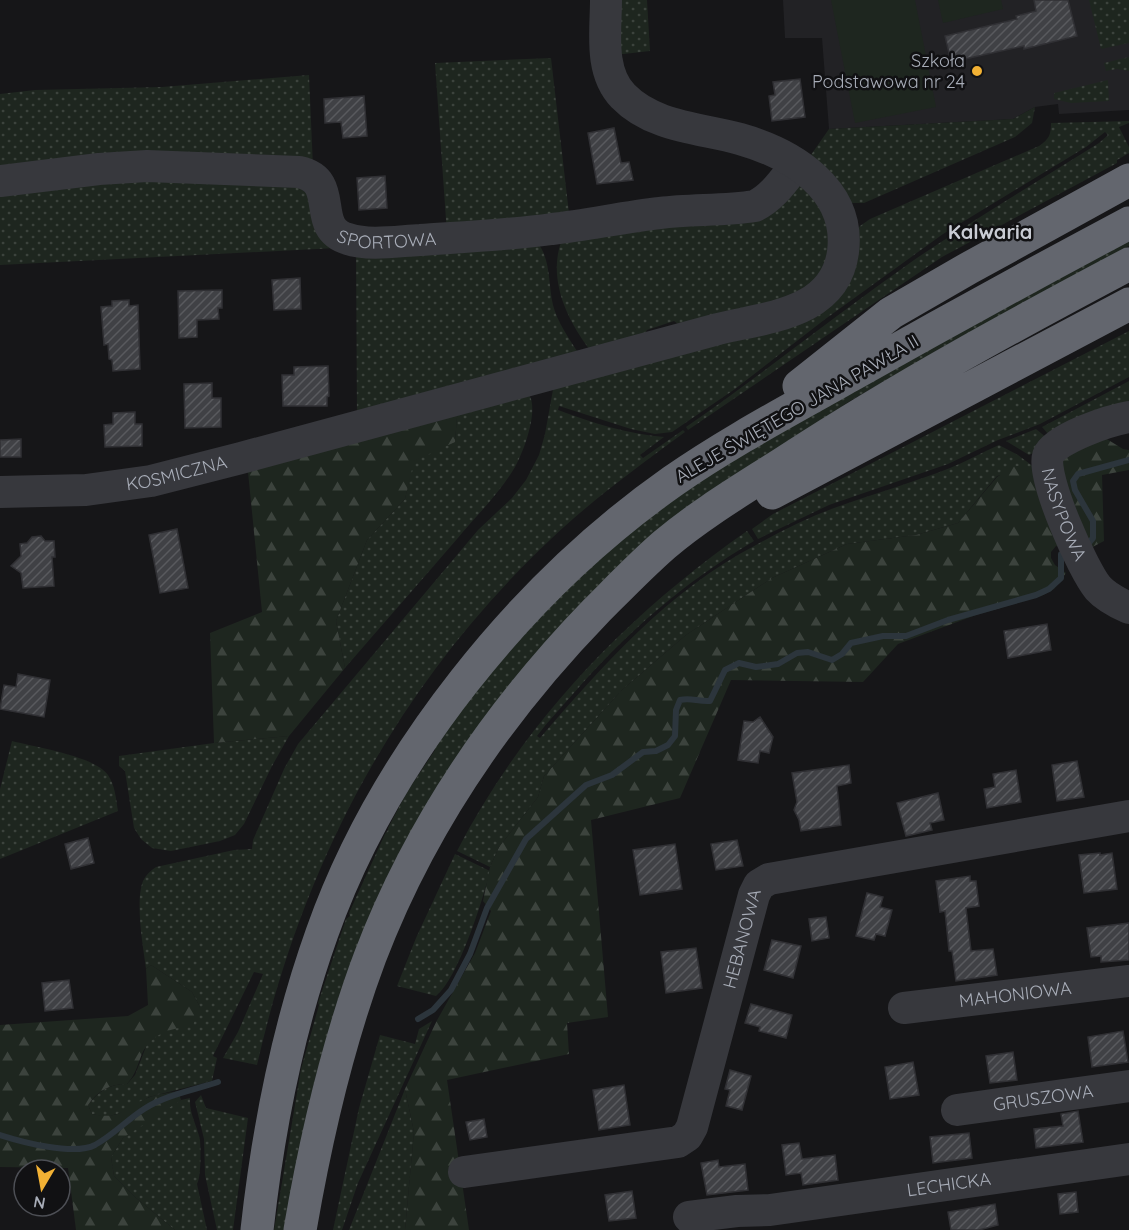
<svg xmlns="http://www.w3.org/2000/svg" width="1129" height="1230" font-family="Quicksand,sans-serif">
<defs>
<pattern id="grass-dots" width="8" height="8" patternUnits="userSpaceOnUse" patternTransform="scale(1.5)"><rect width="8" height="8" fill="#1e261f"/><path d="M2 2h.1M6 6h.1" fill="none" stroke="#3c433d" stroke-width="1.8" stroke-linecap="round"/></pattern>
<pattern id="forest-firs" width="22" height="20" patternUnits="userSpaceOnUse" patternTransform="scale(1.5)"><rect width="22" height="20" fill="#1e261f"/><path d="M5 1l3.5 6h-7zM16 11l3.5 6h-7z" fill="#3c433d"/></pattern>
<pattern id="building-hatch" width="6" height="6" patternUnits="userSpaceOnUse" patternTransform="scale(1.5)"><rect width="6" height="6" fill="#404145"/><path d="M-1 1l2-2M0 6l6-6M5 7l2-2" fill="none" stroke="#595a5e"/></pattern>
</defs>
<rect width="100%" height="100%" fill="#161618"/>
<!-- built -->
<path fill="#222225" d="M783,0H1129V110L1059,114L1058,104L1035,107L1013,119L829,129L822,38H785Z"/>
<!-- grass -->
<path fill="url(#grass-dots)" d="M615,0H647L650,51L615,55Z
M1089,0H1129V43L1101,49Z
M1129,57V71L1117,69L1106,71L1104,63Z
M551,58L570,222L447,234L435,63Z
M309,75L313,167L0,176V94L35,90L162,87Z
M1108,80L1109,101L1071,103L1054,99V93Z
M1035,107L1032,123L1015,137L864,203H848L806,162L829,129L1013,119Z
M1129,121V123L1119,127L1129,147V153L1117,160V163L942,257L688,430L686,427C764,373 837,314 914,260C974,219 1037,182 1099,143L1108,135L1105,132L1086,147L943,234L824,320L735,389L672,432L655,434L631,429L559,406L558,410C593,423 627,434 664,437L640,455L643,458L683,430L685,432C639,466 592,500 551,539C398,683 303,862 257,1065L223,1058L238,1032L263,974L254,972L213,1056L217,1058L212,1081L149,1097L124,1112L106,1117L92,1114L88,1105C99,1091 109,1084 127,1084L135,1075L147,1044L158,1034L171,1029L200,1007L192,992L151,965L146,969C143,946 135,902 143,881C146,875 150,871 156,867L234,850L252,849L253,840L284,769L298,744L478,530L512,498L526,480L539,455L545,434L554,384L799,318L854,234L860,226L870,219L1039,146C1049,139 1051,135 1051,123Z
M298,177L336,248L0,265V185Z
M798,184L823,199L835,254L804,297L682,327L674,321L647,330L638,345L590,350C567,320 548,280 561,242Z
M1129,237V246L950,343L850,401L771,453L489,712L442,780L288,1230H274L301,1069L319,1005L318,1003L346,919L350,916L349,913L385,834L388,830V828L407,792L435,750V747L468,701L531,624L622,538L720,466Z
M537,242C551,259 548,283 553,305C557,321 568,337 577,351L357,421L356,246Z
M1129,331V377L1040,424L998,440L948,464L829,505L758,539L752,529L773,514L806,497Z
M1129,381V406L1029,455L1006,441L1036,429L1047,438L1049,435L1042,427Z
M528,393C540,408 524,451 515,467C500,493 476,516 457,539C420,582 382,625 345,668L336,621L367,540L405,499L413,461L455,441L458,405Z
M999,445L1018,455L1034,467L997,476L958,523L916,535L847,544L772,578L686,635L622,690L544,776L538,797L499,847L490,867L457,851C524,721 628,614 747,531L754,541C683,583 627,632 573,694C561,708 548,721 537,736L540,738C603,665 669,590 756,545C781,531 807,518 834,508C872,494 912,483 950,468C967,461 983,452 999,445Z
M289,736L272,766L244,824L235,835L220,841L171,851L152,848L141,839L134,828L125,771L119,766V756L214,743Z
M12,741C34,747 95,756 108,775C115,785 116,799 118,811L0,859V789Z
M455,854L490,871C483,900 458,979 436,996L397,986L416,938Z
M432,1021L358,1183L342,1230H333L359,1108L380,1035L415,1044L419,1029Z
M405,1089L414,1132L405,1230H349Z
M201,1095L206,1108L248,1118L233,1230H217L205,1175L204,1139L195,1102Z
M190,1098C189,1114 197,1125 200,1140C201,1150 201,1177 197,1184L207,1230H175L135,1197L114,1176L111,1157L123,1138L153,1116L181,1100Z"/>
<!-- forest -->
<path fill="url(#forest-firs)" d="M458,405L455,442L414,461L405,499L367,540L336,621L345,668L289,736L214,743L210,633L262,612L247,462Z
M1097,433L1123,449L1129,450V470L1102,475L1104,541L1083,552L1053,460Z
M1014,466L1034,467L1063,547L1056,546L1051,552V558L1055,565L1066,573L1054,589L1041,596L976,615L898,644L863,682L731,680L680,798L591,820L608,1017L567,1023L569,1054L447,1080L469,1230H405L414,1132L405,1089L436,1022L475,953L491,911L483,901L490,867L499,847L538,797L544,776L622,690L686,635L772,578L847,544L916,535L958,523L997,477Z
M151,965L192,992L200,1007L193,1025C168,1030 149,1033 140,1059C136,1070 134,1076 127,1084C109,1084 98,1091 88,1105L92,1114C122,1121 125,1106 150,1097C158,1094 169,1093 178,1091L181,1100L123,1138L111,1157L114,1176L135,1197L175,1230H76L68,1168L0,1167V1025L128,1016L148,1005L146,969Z"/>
<!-- pitch -->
<path fill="#1e261f" d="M831,0H915L936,107L855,123Z
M938,0H1001L1003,9L943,23Z"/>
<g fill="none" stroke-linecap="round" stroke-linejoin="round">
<!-- stream -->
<path stroke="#2c353c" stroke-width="6" d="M1088,544L1093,538V521L1075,490L1073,481L1078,474L1129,460
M418,1019L433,1010L451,990L470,954L487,908L526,839L586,785L612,775L643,752L656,751L668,745L675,736L676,710L680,700C691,697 698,702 710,701L725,670L739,663L756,667L778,664L797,653L808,652L832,660L842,654L851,643L883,636H906L948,620L1036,595L1049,589L1061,578V554L1067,552
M0,1135C22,1142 74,1156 95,1145C113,1135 127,1120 144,1109C165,1095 194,1090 218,1082"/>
</g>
<!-- building -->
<path fill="url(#building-hatch)" stroke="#303034" stroke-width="1.5" d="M1034,0H1068L1077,36L1024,49V46L951,62L945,36L1017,19L1016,16L1036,11Z
M800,79L805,117L772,121L769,96L775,95L773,82Z
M364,96L367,136L343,138L341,122L325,123L324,99Z
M614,128L621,163L629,162L633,180L597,184L588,133Z
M385,176L387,208L359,210L357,178Z
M300,278L301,309L274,310L272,280Z
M222,290V308H218L219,319L197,320V337L179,338L178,291Z
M129,300V306L138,305L140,369L113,371L112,360L109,359L108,344L104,345L101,307L112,306V301Z
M328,366L329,396L327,397V406H283L282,375H294V367Z
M212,383V398H221V427L185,428L184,384Z
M135,412V424H142V446L105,447L104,425L113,424V413Z
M21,439V457H0V440Z
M177,529L188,588L160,593L149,535Z
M41,536L45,541H54L55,557H52L54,586L23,588L21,573L11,566L21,556L20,544L27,543L32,537Z
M1047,624L1051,650L1008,658L1004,631Z
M18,674L50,680L44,717L0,709L4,685L16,687Z
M760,717L773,737L769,753L760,751L758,763L738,760L744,721L753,722Z
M1077,761L1084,797L1057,801L1052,765Z
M849,765L851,783L837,786L841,825L801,831L799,820L794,810L797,802L792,773Z
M1016,770L1021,802L987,808L984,789L995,787L993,774Z
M938,793L944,820L930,823L932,830L906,836L897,803Z
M88,838L94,863L71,869L65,844Z
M737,840L743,866L716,870L711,844Z
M675,844L682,889L640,895L633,850Z
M1100,853V855L1112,853L1117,889L1084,893L1079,855Z
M970,876V881H976L979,906L966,908L971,951L993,949L997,975L956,981L952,951H949L945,911L940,912L936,881Z
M867,893L883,897L880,907L892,910L885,936L876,934L874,940L856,936Z
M826,917L829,938L812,941L809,919Z
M1129,923V960L1101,962V956L1091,957L1087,928Z
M772,940L801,946L793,978L764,970Z
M696,948L702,988L666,993L661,952Z
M69,980L73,1008L45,1011L42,983Z
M751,1004L792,1015L786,1038L759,1031L760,1027L745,1023Z
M1123,1031L1128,1062L1092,1067L1088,1037Z
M1013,1052L1017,1080L990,1083L986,1056Z
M913,1062L919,1095L890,1099L885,1067Z
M730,1070L751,1076L742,1110L726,1106L730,1090L725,1089Z
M624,1085L630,1125L599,1130L593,1090Z
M1078,1111L1083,1142L1036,1148L1034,1129L1063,1126L1061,1114Z
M484,1119L487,1137L470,1140L466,1122Z
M969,1133L972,1158L933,1163L930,1137Z
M799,1143L802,1159L835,1155L838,1180L803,1185L801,1173L786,1175L782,1145Z
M718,1160L719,1167L745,1164L748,1190L707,1195L701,1163Z
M632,1191L636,1218L609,1221L605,1195Z
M1076,1192L1078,1212L1060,1214L1058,1194Z
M995,1204L998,1225L979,1230H951L948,1212Z"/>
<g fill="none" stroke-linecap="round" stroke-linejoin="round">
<!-- minor -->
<g stroke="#37383d" stroke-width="32">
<path id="s1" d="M0,181L99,169L147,166L299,172C342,181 309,228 348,239C369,246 398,241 420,240C464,237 508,235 552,229C588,225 624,217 660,213C691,209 724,211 755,206C773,197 784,180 796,165"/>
<path id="s2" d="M1129,417C1111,420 1055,438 1048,456C1041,477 1083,570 1098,588C1106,597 1118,603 1129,608"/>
<path id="s3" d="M0,492L86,490L151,481L241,458L718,329C767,317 835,314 843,252C851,190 793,154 740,139C700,128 653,127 623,96C599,71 606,31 606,0"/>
<path id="s4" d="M904,1008L1129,981"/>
<path id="s5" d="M957,1110L1129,1086"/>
<path id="s6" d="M464,1172L678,1142L687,1136L692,1127L754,895L759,885L769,879L1129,816"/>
<path id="s7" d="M689,1217L737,1211L770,1210L1129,1159"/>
</g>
<!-- highway -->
<path stroke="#63666e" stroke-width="33" d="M799,386L891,313L969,268L1129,180
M772,493L1129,304
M257,1230C268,1130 288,1028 322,933C384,758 522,587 673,481C729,442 790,410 850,376C942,324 1035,273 1129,223
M300,1230C316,1137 337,1045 370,957C420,826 499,711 596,611C618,589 640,566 664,545C703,512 748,486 791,458C900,387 1014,325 1129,264"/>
</g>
<!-- markers -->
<circle fill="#f2b134" stroke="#111113" stroke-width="2" cx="977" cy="71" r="6"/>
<g text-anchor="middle" stroke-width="5" stroke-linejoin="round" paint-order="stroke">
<!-- poi labels -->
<g font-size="18" fill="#a8adb8" stroke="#111113" text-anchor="end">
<text x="965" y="67">Szkoła<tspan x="965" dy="21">Podstawowa nr 24</tspan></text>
</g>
<!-- street labels -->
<g font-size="18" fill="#a8adb8" stroke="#111113">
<text dy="6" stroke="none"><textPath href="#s1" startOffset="429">SPORTOWA</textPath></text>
<text transform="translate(797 409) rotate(-30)" y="6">ALEJE ŚWIĘTEGO JANA PAWŁA II</text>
<text dy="6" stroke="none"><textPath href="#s3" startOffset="178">KOSMICZNA</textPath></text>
<text dy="6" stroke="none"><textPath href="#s2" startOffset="153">NASYPOWA</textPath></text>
<text dy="6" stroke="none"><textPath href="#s6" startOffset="432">HEBANOWA</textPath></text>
<text dy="6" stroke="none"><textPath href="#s4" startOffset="112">MAHONIOWA</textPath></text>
<text dy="6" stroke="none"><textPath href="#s5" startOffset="87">GRUSZOWA</textPath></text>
<text dy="6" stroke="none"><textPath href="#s7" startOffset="262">LECHICKA</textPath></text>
</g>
<!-- neighbourhood labels -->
<g font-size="20" font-weight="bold" fill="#c9ccd4" stroke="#111113">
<text x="990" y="239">Kalwaria</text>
</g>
</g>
<!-- north arrow -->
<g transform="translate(42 1188) rotate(190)"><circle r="28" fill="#111113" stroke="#4d4f55" stroke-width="1.5"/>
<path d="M0-4.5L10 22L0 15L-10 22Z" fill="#f2b134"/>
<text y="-9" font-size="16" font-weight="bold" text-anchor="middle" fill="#a8adb8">N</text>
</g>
</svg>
